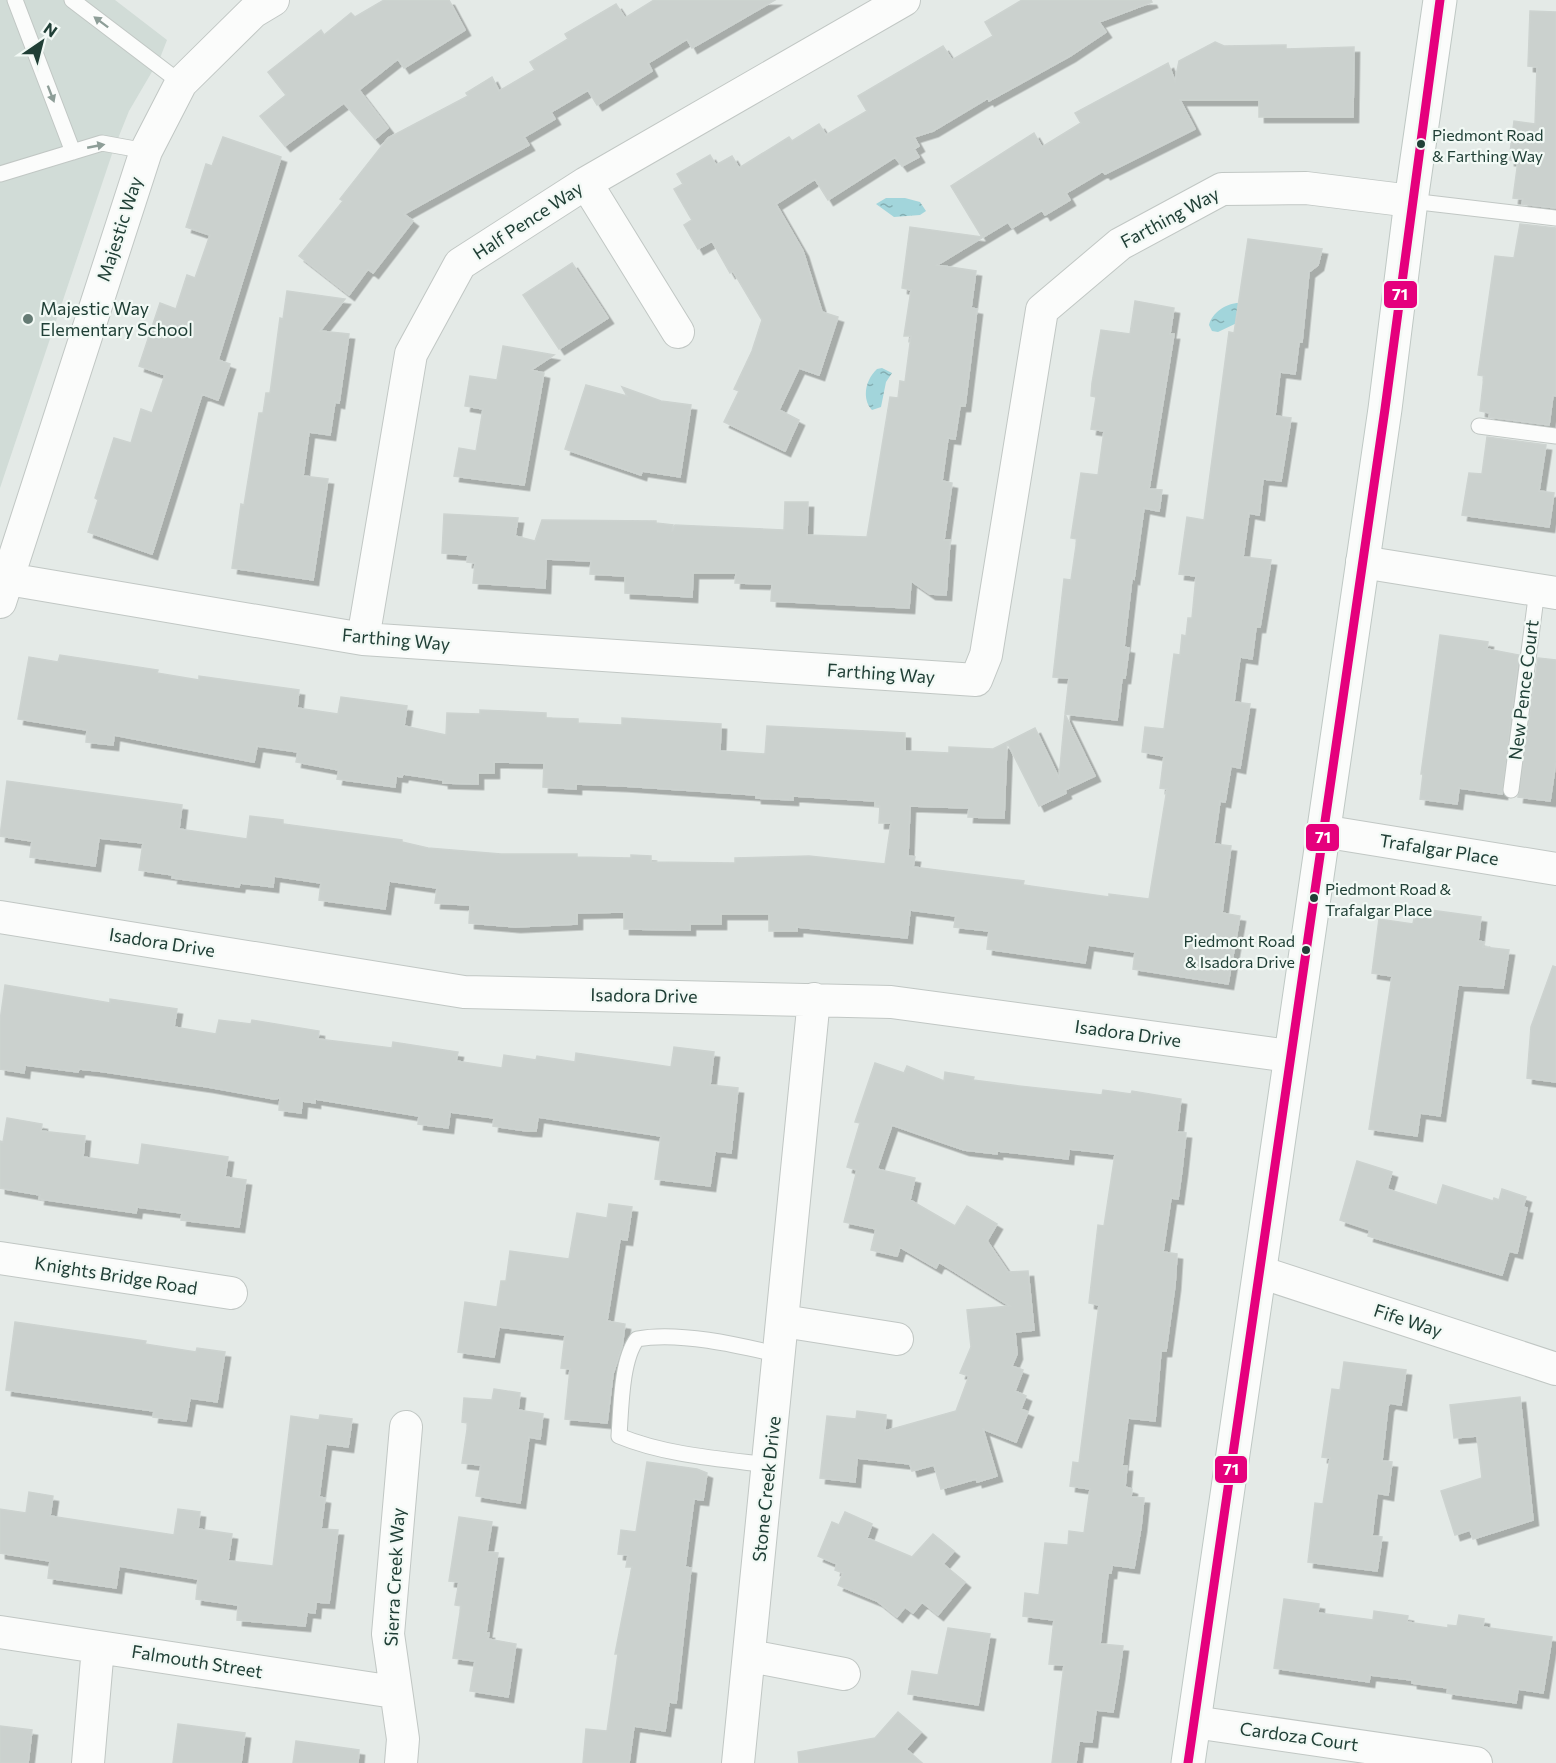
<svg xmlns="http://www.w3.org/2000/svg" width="1556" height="1763" font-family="Commissioner,sans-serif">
<defs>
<pattern id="water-ripples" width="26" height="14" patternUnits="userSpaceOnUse" patternTransform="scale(1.5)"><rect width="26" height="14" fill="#a2d5db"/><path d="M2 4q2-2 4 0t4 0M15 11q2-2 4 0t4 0" fill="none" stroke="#84aeb2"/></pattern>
<filter id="shadow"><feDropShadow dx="5.5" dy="5.5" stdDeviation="0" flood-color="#0004"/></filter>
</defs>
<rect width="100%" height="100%" fill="#e4eae7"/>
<!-- built -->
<path fill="#d1dcd7" d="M0,0H115L167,40L160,58L129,111L113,151L0,488Z"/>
<!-- water -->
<path fill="url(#water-ripples)" d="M886,198H905L920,202L926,211L920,215L894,217L876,204Z
M1239,303L1241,321L1218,332L1212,331L1209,325C1212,313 1226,303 1239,303Z
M882,368L892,373L886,382L881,407L872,410C861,398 866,379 877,369Z"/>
<!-- building -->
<path fill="#cbd1ce" stroke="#cdd3d0" stroke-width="1.5" filter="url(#shadow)" d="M384,0H449L465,30L404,68L398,59L359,90L388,128L375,139L344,103L285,146L260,116L286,95L268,72L321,30L324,35L351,13L355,17Z
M654,0H775L692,48L687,39L648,63L652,71L597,105L588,90L551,112L555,119L524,137L529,145L404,214L413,221L373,273L368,269L349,295L299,256L343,201L340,199L388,138L468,96L466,93L492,77L499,91L535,70L530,62L568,39L565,34L616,4L625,18Z
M1022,0H1151L1152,2L1099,22L1106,32L1070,56L989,101L988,98L933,131L914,137L919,146L914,149L919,157L902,166L895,157L828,200L815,179L776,204L803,251L822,312L838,317L819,375L799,368L779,410L799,420L785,451L724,422L739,391L734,389L752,351L762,320L733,271L730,273L712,241L698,249L684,225L692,220L674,189L683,184L677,174L710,155L716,165L732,156L739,168L789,137L792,141L819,124L826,135L867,111L858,96L943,46L952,60L993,36L985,22Z
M1530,11L1556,12V208L1522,204L1523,199L1513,198L1518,161L1509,160L1514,121L1535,124L1537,67L1528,66Z
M1215,42L1224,46L1286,45V49L1354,47L1353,117H1259V100H1180L1195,129L1105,174L1103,171L1066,193L1070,200L1045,215L1042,210L1012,228L1008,222L937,265L976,271L971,308L977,309L965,406H960L955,439L948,438L942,481L952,483L944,540H950L946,595L930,594L911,581L909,608L771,601L772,584L735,583L736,573H693L692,597L625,593V576L590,574L591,561L546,559L545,588L473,583L475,563L467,562L468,555L442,553L444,514L518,518L515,536L535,541L542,520L656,521V523L673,525L672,532L675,525L784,530L785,502H808L807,535L867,537L890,397L898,398L900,381L905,382L911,336H904L911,290L902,288L910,227L982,237L951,186L1034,133L1042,147L1081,123L1075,113L1168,63L1175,81L1179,61Z
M223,137L281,157L218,360L230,364L218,400L202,394L152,554L88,532L98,500L95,498L114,438L131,443L141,409L152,413L165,375L139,366L160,303L176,309L187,275L195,278L210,235L186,227L206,164L212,166Z
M1520,224L1556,228V396L1553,395L1549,425L1489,417L1490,413L1480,411L1484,376L1478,375L1495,256L1514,258Z
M1248,239L1322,249L1318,265L1309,272L1302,342H1299L1295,374L1280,372L1275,416L1291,418L1281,481L1263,479L1259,515L1249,513L1243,557L1271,560L1260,627H1256L1252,659L1240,657L1234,702L1250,704L1240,768L1231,766L1225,802L1220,801L1214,844L1231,846L1222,913L1240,916L1228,984L1133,969L1135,952L1088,945L1085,963L987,949L989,931L954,927L956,916L910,910L907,938L797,927V931H769V914H721V924H690V930L624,929V912L577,913V924L515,927L469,923L470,905L435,903L437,888L389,881L385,909L319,900L321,883L274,876L273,887L240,883L239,887L172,878L173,875L139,870L143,843L99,838L95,866L30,857L32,841L0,836L7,781L182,805L179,829L247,839L250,816L283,820V824L402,840V842L428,848L501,854H577V857L631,858V855L651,856V862L735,863V858L809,856L885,864L891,823H879L880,806H875V801L793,796V800L756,798V795L623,786L576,784V789L543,787L544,763L494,762V773H478V784L443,783V780L403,774L402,777L396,776L395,787L337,779L339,770L296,762L298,752L257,746L254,762L114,735L113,745L86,742L87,730L18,719L29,657L58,662L60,655L158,670L157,673L199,680V676L299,690L297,708L338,714L341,697L407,706L404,726L446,735L447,713L480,714V710L546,713V718L578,719V723L622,725V718L721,724L720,751L765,754L767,726L905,733V751L949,753V747L993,749L1007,742L1004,818L968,817L969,808L910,806L908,856L915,857L913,867L1024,881L1023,885L1109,897V894L1149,899L1167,789L1160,788L1164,756L1142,752L1145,727L1164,729L1174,654L1180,655L1182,635L1186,636L1188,618H1192L1196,576L1179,574L1187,517L1204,520L1229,332L1234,333Z
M572,263L608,318L559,349L523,295Z
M287,291L345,299L320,331L349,334L339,403L335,402L330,435L309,432L303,476L328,479L313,580L232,568L241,504L244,505L259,413H263L266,393H270L280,318L283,319Z
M1135,301L1174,308L1170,334H1174L1149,489L1162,490L1159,511L1144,508L1134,579L1132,578L1124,647L1129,648L1125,678H1122L1117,720L1065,714L1069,678L1053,677L1064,579L1071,580L1077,539L1071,538L1081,473L1098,475L1104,431L1091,429L1096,397L1091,396L1092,383L1101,330L1130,334Z
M503,346L554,355L531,370L544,373L524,485L454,476L459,448L476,451L483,409L465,406L470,376L497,380Z
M586,385L627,396L622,387L661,401L691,405L680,477L642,471L641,475L565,449Z
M1487,437L1546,445L1539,491L1554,493L1549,527L1462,515L1469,473L1482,474Z
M1440,635L1488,642L1487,649L1519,655L1502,794L1459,788L1457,804L1420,799L1423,774H1421Z
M1538,658L1556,660V761L1550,801L1518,797Z
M1065,714L1095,776L1065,790L1066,793L1039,806L1007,742L1035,728L1059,778Z
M1416,908L1481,917L1478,941L1484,942L1483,947L1509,950L1503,988L1458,985L1440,1116L1420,1113L1417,1136L1369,1129L1392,976L1372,973L1379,919L1413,924Z
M1553,966L1556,967V1082L1527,1078L1531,1027Z
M5,985L110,1003V999L177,1009L174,1027L216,1034L219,1020L251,1024L252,1020L319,1031L318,1039L392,1048L393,1042L458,1052L456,1061L502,1068L504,1055L536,1060L537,1056L575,1062L576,1053L671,1067L674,1047L714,1052L710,1085L738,1088L731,1153L715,1151L710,1186L679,1182L655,1179L661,1136L538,1117L536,1131H527L493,1126L494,1118L450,1112L448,1128L418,1124L419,1116L315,1099V1103L302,1101L301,1113L279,1110L280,1098L274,1099L208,1087L98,1071L79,1069L78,1072L25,1065L24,1073L0,1069V1021Z
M875,1063L904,1073L907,1066L944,1081L945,1072L974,1077L973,1080L1019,1086L1102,1095L1103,1090L1131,1094L1132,1091L1181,1099L1177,1132L1186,1133L1182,1170L1178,1199L1171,1198L1163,1252L1177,1254L1175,1285L1166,1351H1161L1155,1421L1128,1418L1122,1466H1127L1125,1487L1132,1489L1131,1497L1144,1498L1141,1527L1134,1568L1112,1565L1111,1573H1108L1100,1644L1123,1646L1119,1675L1113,1712L1096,1710L1092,1742L1079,1741L1076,1763H1052L1064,1665L1049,1664L1054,1620L1023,1616L1025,1593L1039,1595L1045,1543L1068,1545L1069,1531L1084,1533L1090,1489L1070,1486L1073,1462L1079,1463L1099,1305L1089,1303L1098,1225L1104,1226L1115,1154L1069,1149L1068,1159L997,1151V1154L964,1150L892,1125L877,1169L915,1178L910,1200L955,1226L967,1206L997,1224L987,1241L1008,1272L1028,1271L1034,1330L1015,1332L1017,1354L1012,1366L1023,1370L1015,1391L1026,1396L1021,1409L1028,1412L1016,1442L983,1429L997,1476L977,1482L976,1479L941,1489L934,1465L912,1471L910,1464L857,1458L855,1482L820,1478L827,1416L856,1419L857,1411L886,1415L885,1431L956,1411L969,1376L960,1373L971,1347L967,1310L1010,1306L939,1262L936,1268L900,1247L897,1256L871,1250L876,1229L844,1222L857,1170L847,1167L860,1123L855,1122Z
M7,1118L42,1124L41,1131L85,1136L83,1157L139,1165L142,1144L228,1157L225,1177L246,1180L239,1227L181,1220L182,1213L137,1207L136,1213L39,1199L40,1195L0,1188V1141L3,1142Z
M1357,1161L1392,1172L1387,1189L1437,1205L1443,1185L1493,1201L1494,1198L1499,1200L1502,1189L1526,1197L1523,1207L1527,1208L1517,1253L1509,1251L1502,1275L1368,1236L1370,1230L1340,1220Z
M609,1204L632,1207L627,1240L620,1239L607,1321L625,1324L622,1347L613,1374L607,1423L565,1419L570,1369L561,1368L565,1335L499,1327L494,1357L458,1352L465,1302L497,1307L501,1281H506L510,1251L569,1259L577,1213L607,1218Z
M15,1322L146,1341L145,1344L196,1352L197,1348L225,1352L217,1402L190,1398L186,1421L153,1417L154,1411L6,1390Z
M1344,1362L1406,1370L1401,1405L1390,1403L1388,1406L1382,1461L1392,1462L1388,1495L1377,1493L1372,1536L1382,1537L1377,1571L1308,1562L1315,1503L1323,1504L1330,1458L1322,1457L1332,1389L1340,1390Z
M494,1389L520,1393L518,1410L543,1414L540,1439L529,1437L520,1503L476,1496L481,1465L462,1463L468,1423L462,1422L464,1398L492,1400Z
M1520,1397L1533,1520L1473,1539L1470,1530L1455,1535L1441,1491L1482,1478L1477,1436L1454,1438L1450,1405Z
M320,1415L352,1419L348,1447L326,1444L319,1497L325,1498L321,1529L338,1530L329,1603L316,1602L315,1613L307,1612L305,1626L237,1620L238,1605L196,1599L198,1579L119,1566L116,1588L48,1578L50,1561L0,1553V1509L26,1513L29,1492L53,1496L50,1516L174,1535L178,1509L200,1512L198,1529L232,1534L228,1561L273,1566L291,1416L319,1420Z
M647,1462L697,1469L707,1473L703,1500L694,1499L685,1567L691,1568L676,1703L669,1702L665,1731L634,1726L629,1763H583L586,1729L607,1731L618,1654H615L632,1567H626L628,1555L618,1554L621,1530L636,1532Z
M845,1512L872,1524L867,1538L912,1557L933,1534L954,1551L943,1564L965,1582L938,1615L922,1602L913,1613L905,1607L897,1617L877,1601L838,1585L843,1573L835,1570L837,1564L818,1556L832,1522L839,1525Z
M459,1517L492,1522L487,1552L498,1553L486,1633H489L488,1639L516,1644L508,1697L470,1691L475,1661L453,1658L461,1606L455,1605L459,1582L449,1581Z
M1284,1599L1319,1604L1318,1613L1373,1620L1374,1611L1408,1616L1407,1622L1448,1628V1625L1457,1626L1459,1615L1484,1619L1483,1627L1552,1637L1543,1693L1518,1689L1516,1703L1447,1693L1448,1688L1412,1683V1680L1370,1675L1369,1682L1274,1668Z
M948,1628L990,1634L978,1705L908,1694L912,1671L938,1675Z
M898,1712L921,1732L906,1749L922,1763H799L798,1752L875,1738Z
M178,1724L245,1733L241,1763H173Z
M0,1726L32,1730L28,1763H0Z
M296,1741L359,1750L358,1763H293Z"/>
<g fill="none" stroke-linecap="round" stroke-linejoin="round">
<!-- lane casing -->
<g stroke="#c1c7c4" stroke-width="17">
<path id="lane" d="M15,0L73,152
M72,0L181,83
M0,174L102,143L146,151
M1411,201L1556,218
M1479,426L1556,436
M1511,790L1537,590
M769,1465C720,1459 665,1455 619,1436C621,1409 621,1360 637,1339C678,1331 738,1345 780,1355"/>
</g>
<!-- street casing -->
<g stroke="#c1c7c4" stroke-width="34">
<path id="street" d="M586,183L678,332
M1362,562L1556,593
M8,579L363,639L976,680L986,655L1042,310L1120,244L1222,189L1306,188L1411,201
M0,602L146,151L181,83L253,12L273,0
M363,639L411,354L460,264L586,183L904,0
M1322,831L1556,869
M0,917L464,992L891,1002L1290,1056
M0,1258L231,1293
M1260,1272L1556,1369
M783,1321L897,1339
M0,1632L394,1692
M750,1656L844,1674
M1194,1722L1476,1763
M88,1763L98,1647
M401,1763L403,1739L388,1634L406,1427
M738,1763L814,999"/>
</g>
<!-- secondary casing -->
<g stroke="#bfc8c4" stroke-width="35">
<path id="secondary" d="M1188,1763L1385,409L1411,201L1440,0"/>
</g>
<!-- lane -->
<use href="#lane" stroke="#fbfcfb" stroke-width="15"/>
<!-- street -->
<use href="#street" stroke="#fbfcfb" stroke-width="32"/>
<!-- secondary -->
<use href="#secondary" stroke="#fbfcfb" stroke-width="33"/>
<!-- bus-1 casing -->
<g stroke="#f2f9f5" stroke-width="14">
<path id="bus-1" d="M1188,1763L1385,409L1440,0"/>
</g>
<!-- bus-1 -->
<use href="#bus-1" stroke="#e5007d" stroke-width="9"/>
</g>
<!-- one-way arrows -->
<defs><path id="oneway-solid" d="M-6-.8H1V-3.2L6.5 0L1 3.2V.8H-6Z" transform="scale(1.5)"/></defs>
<g fill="#8e9e98">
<use href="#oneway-solid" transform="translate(101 22) rotate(-143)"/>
<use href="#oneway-solid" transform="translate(51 94) rotate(69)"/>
<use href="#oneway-solid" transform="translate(96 146) rotate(-11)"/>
</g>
<!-- markers -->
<g fill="#203f36" stroke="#f2f9f5" stroke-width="2">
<circle cx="1421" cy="144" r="5"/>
<circle cx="1314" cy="898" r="5"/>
<circle cx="1306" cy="950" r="5"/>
</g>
<circle fill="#657b74" stroke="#f2f9f5" stroke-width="2" cx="28" cy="319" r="6"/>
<g text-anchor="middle" stroke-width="4.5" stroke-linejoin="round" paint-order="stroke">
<!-- bus labels -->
<g font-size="16" fill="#203f36" stroke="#f2f9f5" text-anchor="start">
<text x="1432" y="141">Piedmont Road<tspan x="1432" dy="21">&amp; Farthing Way</tspan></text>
<text x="1325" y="895">Piedmont Road &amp;<tspan x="1325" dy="21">Trafalgar Place</tspan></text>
<text x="1295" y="947" text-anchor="end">Piedmont Road<tspan x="1295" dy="21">&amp; Isadora Drive</tspan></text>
</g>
<!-- street labels -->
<g font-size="18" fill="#203f36" stroke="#f2f9f5">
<text transform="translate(1170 218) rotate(-28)" y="6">Farthing Way</text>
<text transform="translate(528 221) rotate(-33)" y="6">Half Pence Way</text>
<text transform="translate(120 229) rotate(-72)" y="6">Majestic Way</text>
<text transform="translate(396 640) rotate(5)" y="6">Farthing Way</text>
<text transform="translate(881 674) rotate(4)" y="6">Farthing Way</text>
<text transform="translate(1524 690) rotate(-83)" y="6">New Pence Court</text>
<text transform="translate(1439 850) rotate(9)" y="6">Trafalgar Place</text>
<text transform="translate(162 943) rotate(9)" y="6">Isadora Drive</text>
<text transform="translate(644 996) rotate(1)" y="6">Isadora Drive</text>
<text transform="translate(1128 1034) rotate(8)" y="6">Isadora Drive</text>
<text transform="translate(116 1276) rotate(9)" y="6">Knights Bridge Road</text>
<text transform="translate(1408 1321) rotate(18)" y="6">Fife Way</text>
<text transform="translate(767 1489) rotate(-84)" y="6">Stone Creek Drive</text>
<text transform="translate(395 1577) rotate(-87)" y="6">Sierra Creek Way</text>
<text transform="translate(197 1662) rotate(9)" y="6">Falmouth Street</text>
<text transform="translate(1299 1737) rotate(8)" y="6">Cardoza Court</text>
</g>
<!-- poi labels -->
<g font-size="18" fill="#203f36" stroke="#f2f9f5" text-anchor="start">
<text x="40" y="315">Majestic Way<tspan x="40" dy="21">Elementary School</tspan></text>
</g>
</g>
<g stroke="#f2f9f5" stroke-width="2">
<rect x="1383" y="280" width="35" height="29" rx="6" fill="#e5007d"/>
<rect x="1305" y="823" width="35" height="29" rx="6" fill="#e5007d"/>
<rect x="1214" y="1455" width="34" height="29" rx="6" fill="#e5007d"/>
</g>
<g font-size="16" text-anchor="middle" font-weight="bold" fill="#fff">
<text x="1400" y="300">71</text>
<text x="1323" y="843">71</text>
<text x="1231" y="1475">71</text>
</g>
<!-- north arrow -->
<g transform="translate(42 42) rotate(35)" stroke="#f2f9f5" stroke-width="4.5" paint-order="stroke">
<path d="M0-4.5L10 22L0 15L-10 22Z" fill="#203f36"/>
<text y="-9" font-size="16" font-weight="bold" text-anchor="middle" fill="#203f36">N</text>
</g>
</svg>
